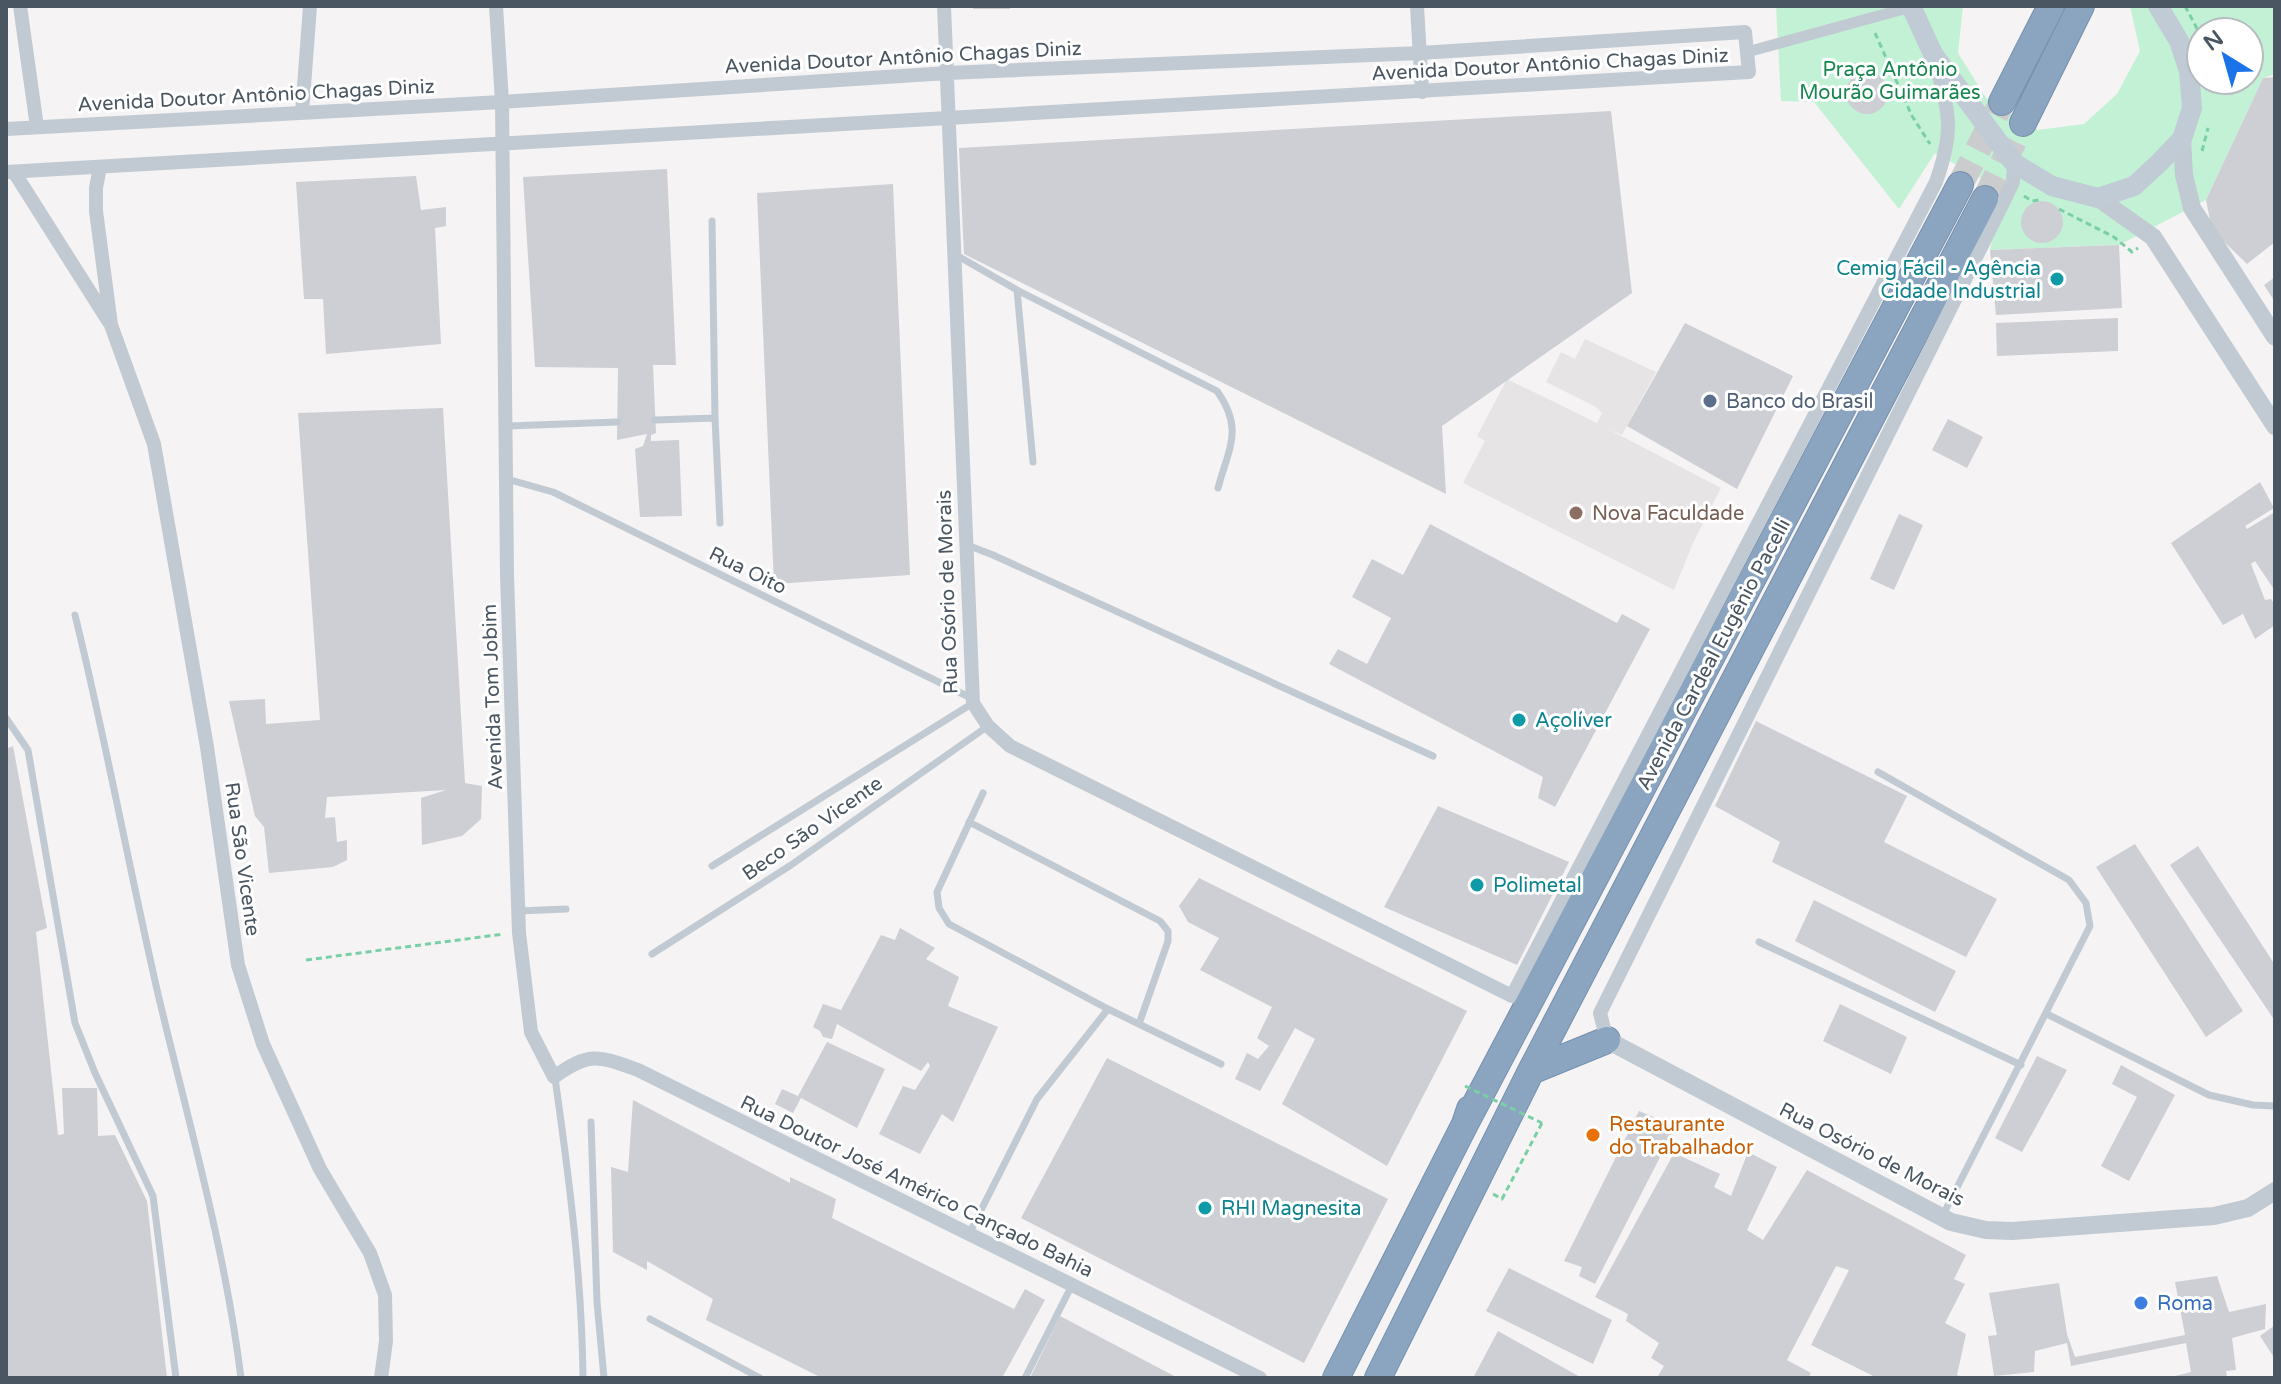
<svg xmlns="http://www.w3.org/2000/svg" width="2281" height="1384" font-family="'Varela Round',sans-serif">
<rect width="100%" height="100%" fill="#f5f3f3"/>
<!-- education -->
<path fill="#e6e4e5" d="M1585,339L1656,372L1622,435L1606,428L1721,488L1693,543L1674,590L1463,483L1485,441L1477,436L1507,379L1597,423L1602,413L1596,407L1546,382L1561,352L1575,359Z"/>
<!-- green -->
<path fill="#c3f1d5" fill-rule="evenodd" d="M1776,6H1963L1958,53L1986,98L2038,130L2084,124L2117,94L2140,51L2130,6H2275V74L2263,78L2206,200L2119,245L1990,250L2002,190L1935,153L1899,209L1814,102L1781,101ZM2201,32H2249V80H2201Z"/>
<!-- building -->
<path fill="#cdcfd5" d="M973,6H1010V9H973Z
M1846 93a21 21 0 1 1 42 0a21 21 0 1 1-42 0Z
M2275,77V242L2247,264L2212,230L2206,200L2263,78Z
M1611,111L1632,293L1442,426L1446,494L964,254L959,148Z
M667,169L676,365H653L656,433L651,435V441L679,440L682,516L640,517L635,449L643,446L647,434L617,440L618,368L535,367L523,177Z
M416,176L421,210L446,207V226L435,228L441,344L326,354L323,299H304L296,182Z
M893,184L910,575L774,584L757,193Z
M2021 222a21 21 0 1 1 42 0a21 21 0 1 1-42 0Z
M2119,245L2122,308L1996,315L1990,250Z
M2275,277V302L2264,285Z
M2118,318V351L1997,356L1996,323Z
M1685,323L1793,376L1737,489L1627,426Z
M443,408L465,783L482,786L481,819L462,836L422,845L421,798L446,790L327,797L325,818L335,817L337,842L347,840V860L333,867L269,873L264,827L255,816L229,701L265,699L266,724L320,720L298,413Z
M1948,419L1983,437L1967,468L1932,450Z
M2260,482L2274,508L2245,526L2247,529L2275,512V591L2255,561L2251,564L2265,600L2271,599L2275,605V625L2255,639L2243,614L2223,625L2171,543Z
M1899,514L1923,525L1894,590L1870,579Z
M1430,524L1617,623L1622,614L1650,629L1555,807L1538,798L1543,777L1329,664L1338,649L1367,664L1391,618L1352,597L1372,559L1403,575Z
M1756,721L1907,796L1884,842L1997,899L1966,957L1772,862L1780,842L1715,806Z
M13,746L47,928L36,932L58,1135L64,1134L62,1088H97L98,1136L115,1135L147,1201L167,1378H6V749Z
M1438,806L1569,862L1517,965L1384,907Z
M2135,844L2243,1011L2206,1037L2096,867Z
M2198,846L2275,965V1021L2170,865Z
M1199,878L1467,1011L1387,1166L1282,1104L1315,1039L1295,1028L1260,1091L1235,1079L1247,1053L1258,1059L1269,1046L1257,1038L1272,1007L1200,970L1219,938L1188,922L1179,906Z
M1814,900L1956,971L1935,1012L1795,941Z
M900,928L935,948L926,959L959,977L948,1006L998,1027L953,1122L942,1114L920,1154L879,1134L903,1086L915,1090L930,1066L928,1062L921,1071L837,1024L832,1039L823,1037L820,1031L813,1027L823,1004L841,1010L881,935L895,940Z
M1840,1004L1907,1037L1891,1074L1823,1041Z
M827,1042L885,1069L857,1128L801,1098L793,1113L775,1104L782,1089L798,1096Z
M2037,1056L2067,1070L2022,1152L1995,1138Z
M1107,1058L1388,1199L1304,1363L1021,1218Z
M2121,1065L2175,1095L2129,1181L2101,1166L2137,1097L2112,1084Z
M633,1100L790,1183V1177L836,1199L832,1218L1014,1309L1025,1289L1045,1300L1002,1378H822L706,1320L713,1299L647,1261V1270L613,1252L611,1167L628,1172Z
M1639,1111L1676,1126L1595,1284L1579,1276L1582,1267L1564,1261Z
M1748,1152L1777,1167L1747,1230L1763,1240L1807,1170L1966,1255L1954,1279L1965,1284L1945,1323L1966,1334L1957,1375L1965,1378H1877L1811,1345L1849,1270L1836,1266L1787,1360L1811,1373L1808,1378L1658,1376L1664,1366L1651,1358L1659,1343L1626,1321L1628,1314L1595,1297L1674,1153L1720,1174L1714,1187L1731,1196Z
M1509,1268L1612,1320L1593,1364L1486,1311Z
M2217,1276L2229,1312L2266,1304L2265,1329L2232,1338L2236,1370L2226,1371L2227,1378H2167L2191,1372L2186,1343L2071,1366L2067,1343L2035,1351L2034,1372L1994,1376L1988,1336L1997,1335L1989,1293L2059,1283L2067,1334L2075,1357L2185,1335L2175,1282Z
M1060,1316L1178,1378H1030Z
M2275,1325V1359L2260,1336Z
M1498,1331L1582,1378H1473Z"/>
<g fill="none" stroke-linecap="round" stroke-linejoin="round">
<!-- motorway-tunnel -->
<path stroke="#caccce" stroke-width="26" stroke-dasharray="26 13" stroke-linecap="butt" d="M1960,185L2002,102
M1985,199L2023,123"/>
<!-- motorway casing -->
<g stroke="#7690ad" stroke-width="28">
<path id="motorway" d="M2002,102L2051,6
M2023,123L2081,6
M1531,1071L1607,1040
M1465,1124L1960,185
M1336,1378L1465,1124L1470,1109
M1378,1378L1531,1071L1985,199"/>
</g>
<!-- path -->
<path stroke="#7ad0a6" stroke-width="3" stroke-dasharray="6 4" stroke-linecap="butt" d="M2185,6L2201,36
M1875,33L1912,116L1930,144
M2202,151L2208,128
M2024,196L2032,201L2039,200
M2059,209L2114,237L2132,252L2138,248
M306,960L504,934
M1493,1194L1502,1199L1542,1123"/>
<!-- service -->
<path stroke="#c1cad2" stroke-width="7" d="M956,255L1017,290L1217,391C1244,429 1229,447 1218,488
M1017,290L1033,462
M715,418L720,523
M655,420L715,418L712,221
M506,426L617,422
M507,479L553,492L973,699
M967,545L993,555L1433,756
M75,615C106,741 129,868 158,994C188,1120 225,1248 241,1378
M6,718L28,750L75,1023L95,1073L153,1196L176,1378
M1878,772L2069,880L2086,903L2090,926L1943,1215
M983,793L937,892L939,908L949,924L1108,1009
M969,822L1160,921L1168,931V941L1139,1024
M712,866L973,703
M519,911L566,909
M1759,942L2021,1065
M652,954L791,865L988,726
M2047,1014L2209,1095L2253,1105L2275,1106
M555,1078C569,1177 582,1278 583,1378
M591,1122L597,1302L604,1378
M969,1234L1037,1099L1108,1009L1221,1064
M650,1319L760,1378
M1025,1378L1072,1285"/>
<!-- pedestrian -->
<path stroke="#c1cad2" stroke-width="11" d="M1747,52L1911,7"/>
<!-- minor -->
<path stroke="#c1cad2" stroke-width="14" d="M20,6L37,127
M496,6L502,102L507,575L519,933L531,1032L554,1077C590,1051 599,1056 638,1070L1260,1378
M944,6L973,703L988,726L1010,746L1512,996L1936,182C1953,134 1951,115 1936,66
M1417,6L1422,92
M302,113L310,6
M6,129L502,102L948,73L1420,53L1745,32L1749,72L6,172
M100,167L96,188V211L111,325L154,444L207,747L238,965L263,1044L320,1169L370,1253L385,1295L386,1341L381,1378
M14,172L109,322
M1607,1040L1600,1013L2004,201L2013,182L2014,163"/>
<!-- tertiary -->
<path stroke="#c1cad2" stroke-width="18" d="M2182,139L2184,175L2192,208L2275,337
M2098,198L2153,237L2275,426
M1607,1040L1951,1222L1986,1230L2012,1231L2214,1216L2248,1208L2275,1191"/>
<!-- secondary -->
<path stroke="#c1cbd6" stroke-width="20" d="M1911,6L1933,54
M2098,198L2134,186L2159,163L2182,139L2192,108L2189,71L2179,41L2158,6"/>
<!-- motorway -->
<use href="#motorway" stroke="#8ba5c1" stroke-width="26"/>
<!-- path-bridge -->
<path stroke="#7ad0a6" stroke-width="3" stroke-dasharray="6 4" stroke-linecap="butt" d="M1465,1086L1542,1123"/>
<!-- secondary-bridge -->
<path stroke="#c1cbd6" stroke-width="20" d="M1933,54L2014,163L2052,186L2098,198"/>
</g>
<!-- markers -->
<g fill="#0f9aa8" stroke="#fff" stroke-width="3">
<circle cx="2057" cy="279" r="8"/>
<circle cx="1519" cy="720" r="8"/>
<circle cx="1477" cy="885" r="8"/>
<circle cx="1205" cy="1208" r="8"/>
</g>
<circle fill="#5c6f8a" stroke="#fff" stroke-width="3" cx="1710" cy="401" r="8"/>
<circle fill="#8d6e63" stroke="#fff" stroke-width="3" cx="1576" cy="513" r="8"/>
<circle fill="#e8710a" stroke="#fff" stroke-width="3" cx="1593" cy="1135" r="8"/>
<circle fill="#3f7fe0" stroke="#fff" stroke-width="3" cx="2141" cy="1303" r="8"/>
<g text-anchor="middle" stroke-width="6" stroke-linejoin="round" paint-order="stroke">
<!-- street labels -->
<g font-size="20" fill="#4a5661" stroke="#fff">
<text transform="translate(903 57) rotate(-3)" y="7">Avenida Doutor Antônio Chagas Diniz</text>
<text transform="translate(1550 64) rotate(-3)" y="7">Avenida Doutor Antônio Chagas Diniz</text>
<text transform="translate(256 95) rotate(-3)" y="7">Avenida Doutor Antônio Chagas Diniz</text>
<text transform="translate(748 570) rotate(26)" y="7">Rua Oito</text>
<text transform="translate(947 592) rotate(-92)" y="7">Rua Osório de Morais</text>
<text transform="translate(1713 654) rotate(-62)" y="7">Avenida Cardeal Eugênio Pacelli</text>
<text transform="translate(492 697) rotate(-92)" y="7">Avenida Tom Jobim</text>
<text transform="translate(812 828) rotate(-35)" y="7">Beco São Vicente</text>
<text transform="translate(243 859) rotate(82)" y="7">Rua São Vicente</text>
<text transform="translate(1872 1154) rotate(27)" y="7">Rua Osório de Morais</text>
<text transform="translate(917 1186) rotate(26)" y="7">Rua Doutor José Américo Cançado Bahia</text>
</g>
<!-- park labels -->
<g font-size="20" fill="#17864f" stroke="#fff">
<text x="1890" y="76">Praça Antônio<tspan x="1890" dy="23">Mourão Guimarães</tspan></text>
</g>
<!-- culture labels -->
<g font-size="20" fill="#0d838f" stroke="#fff" text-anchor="start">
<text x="2041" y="275" text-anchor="end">Cemig Fácil - Agência<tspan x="2041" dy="23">Cidade Industrial</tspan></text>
<text x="1535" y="727">Açolíver</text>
<text x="1493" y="892">Polimetal</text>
<text x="1221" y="1215">RHI Magnesita</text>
</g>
<!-- service labels -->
<g font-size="20" fill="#4e5e75" stroke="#fff" text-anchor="start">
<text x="1726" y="408">Banco do Brasil</text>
</g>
<!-- education labels -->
<g font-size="20" fill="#785e54" stroke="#fff" text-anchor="start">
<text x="1592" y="520">Nova Faculdade</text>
</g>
<!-- food labels -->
<g font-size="20" fill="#c56008" stroke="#fff" text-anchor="start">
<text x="1609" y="1131">Restaurante<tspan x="1609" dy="23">do Trabalhador</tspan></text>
</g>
<!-- shop labels -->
<g font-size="20" fill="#366cbe" stroke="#fff" text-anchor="start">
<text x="2157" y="1310">Roma</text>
</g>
</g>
<!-- border -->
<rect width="2281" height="1384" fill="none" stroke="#4a5661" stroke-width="16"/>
<!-- north arrow -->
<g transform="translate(2225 56) rotate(323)"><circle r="38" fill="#ffffff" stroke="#b7bbc0" stroke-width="2"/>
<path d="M0-6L14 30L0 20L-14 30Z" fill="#1a73e8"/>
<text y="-12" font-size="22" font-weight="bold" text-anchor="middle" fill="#4a5661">N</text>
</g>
</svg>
